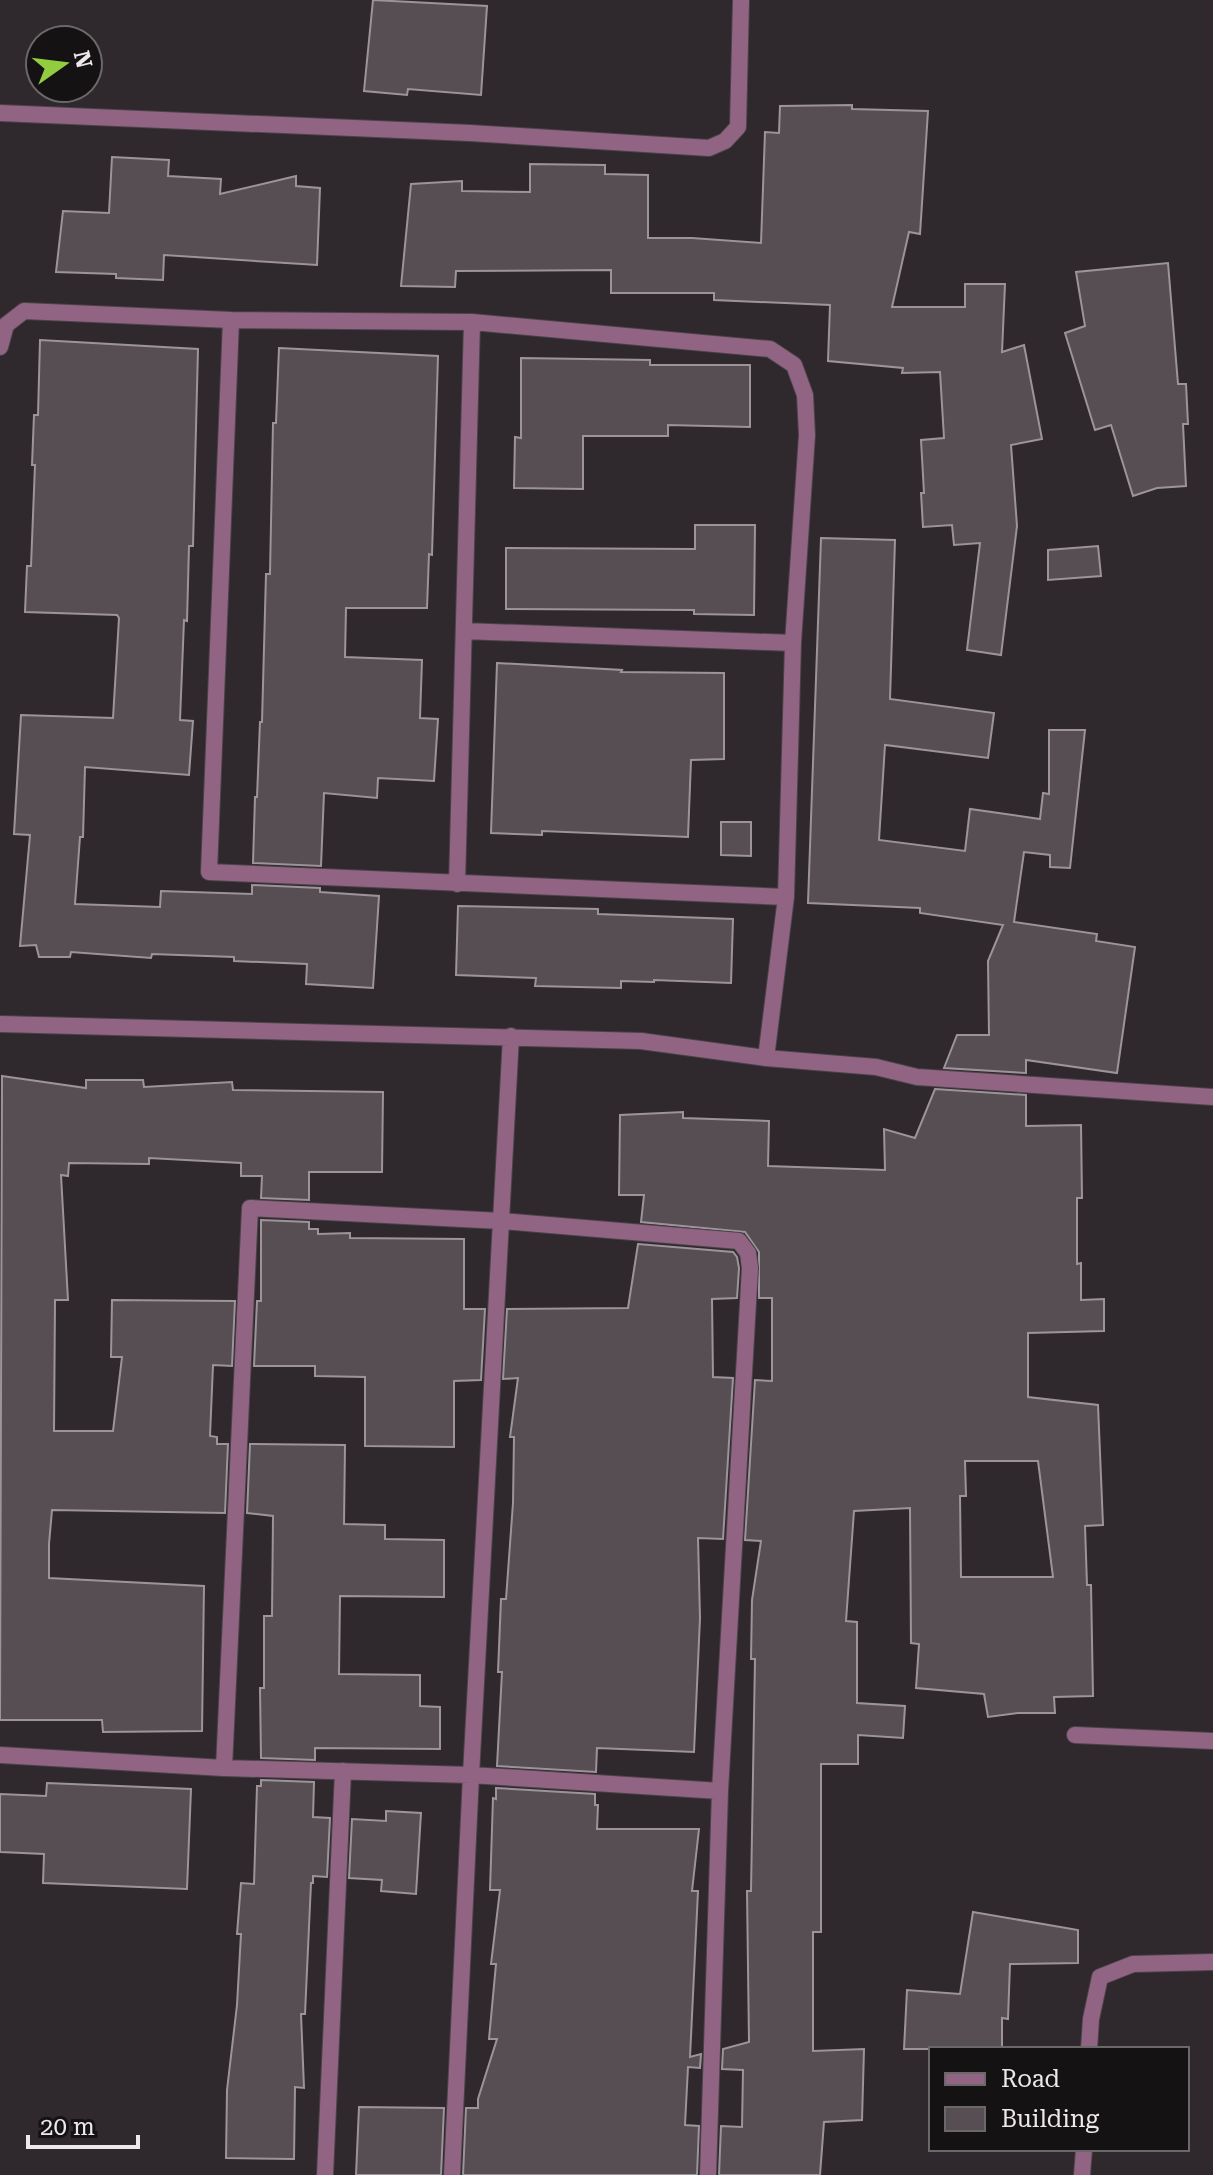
<svg xmlns="http://www.w3.org/2000/svg" width="1213" height="2175" font-family="'Roboto Serif',serif">
<rect width="100%" height="100%" fill="#2f282d"/>
<!-- building -->
<path fill="#564e53" stroke="#9c9499" stroke-width="2" fill-rule="evenodd" d="M373,0L487,6L481,95L408,89L407,95L364,91Z
M852,105V109L928,111L920,234L909,232L892,307H965V284H1005L1002,352L1024,345L1042,439L1011,445L1017,526L1001,655L967,650L980,543L954,545L952,525L923,527L921,493H924L921,440L944,438L940,372L902,373L903,368L828,361L830,305L714,300V293H611V270L456,271L455,287L401,286L411,184L462,181V191L530,192V164L605,165V174L648,175V238H692L761,243L765,132L779,133L780,106Z
M112,157L169,160L168,176L221,179L220,194L296,176V186L320,188L317,265L164,255L163,280L116,278V274L56,272L63,211L109,213Z
M1168,263L1178,384H1186L1188,424H1183L1186,486L1157,488L1133,496L1111,425L1095,430L1065,333L1085,326L1076,272Z
M40,340L198,349L193,546H189L187,621L184,620L180,720L193,721L189,775L85,767L83,837H80L75,904L160,907L161,891L252,894V885L320,888V892L379,896L373,988L306,984L307,964L234,961V957L152,954L151,958L71,952L70,957H39L36,945L20,946L30,835L14,834L21,715L113,718L119,618L117,615L25,612L27,566H31L35,465H32L34,415H38Z
M279,348L438,356L432,555L429,554L427,608H346L345,657L422,660L420,718L438,719L434,781L378,778L377,798L324,793L321,866L253,863L255,797H257L260,722H262L266,574H270L273,423H276Z
M521,358L650,360V365H750V427L668,425V436H583V489L514,488L515,437L521,438Z
M695,525H755L754,615L694,614V610L506,609V548L695,549Z
M821,538L895,540L890,699L994,713L988,758L885,745L879,840L965,851L970,809L1040,819L1043,793L1049,794V730H1085L1070,868L1050,867V855L1024,852L1014,922L1097,934L1096,941L1135,947L1117,1073L1026,1060V1073L944,1068L957,1035H989L988,961L1003,925L920,913V908L808,903Z
M1098,546L1101,576L1048,580V550Z
M497,663L622,670L621,672L724,673V759L691,760L688,837L542,831V835L491,833Z
M721,822H751V856L721,855Z
M458,906L598,909V914L733,919L731,983L654,980V982L621,981V988L535,986L536,978L456,975Z
M2,1076L86,1088V1080H143L144,1087L232,1082L233,1090L383,1092L382,1172H309V1200L261,1198L262,1176H241V1163L149,1158V1164L69,1163L68,1176L61,1175L68,1300H55L54,1431H113L122,1357H111L112,1300L235,1301L232,1366L213,1365L210,1436L217,1437V1444H228L225,1513L52,1510L49,1544V1578L204,1586L202,1731L103,1732L102,1720H0Z
M935,1089L1026,1095V1126L1081,1125L1082,1198H1077V1264L1081,1263V1300L1104,1299V1331L1028,1333V1397L1098,1405L1103,1525L1085,1526L1087,1585H1091L1093,1696L1054,1697L1055,1713H1018L988,1717L984,1694L916,1688L919,1644L911,1643L910,1508L854,1511L846,1621L857,1622V1703L905,1706L903,1738L858,1735V1764H821V1932H813V2051L864,2049L862,2120L824,2122L820,2175H719L721,2126L742,2127L743,2070L722,2069L723,2049L749,2042L747,1891H751L755,1659H751L752,1600L761,1541L745,1540L755,1380L772,1381V1298H759V1252L745,1232L641,1222L644,1195H619L620,1115L683,1112V1118L769,1121L768,1166L885,1170L884,1129L915,1138ZM965,1461H1038L1053,1577H961L960,1496H966Z
M261,1220L309,1222V1229H318V1234L350,1233V1238L464,1239V1309H485L481,1380L454,1381V1447L365,1446V1377L315,1376V1366H254L257,1301H261Z
M638,1244L733,1252L737,1257L739,1268L737,1298L712,1299L713,1377L733,1378L723,1539L698,1538L700,1618L694,1752L597,1748L596,1772L497,1766L502,1672H498L501,1599H506L513,1503L514,1437H510L518,1378L503,1379L507,1309L628,1308Z
M250,1444L345,1445L344,1524L385,1525V1539L444,1540V1597L340,1596L339,1674L420,1675V1706L440,1707V1749L315,1748V1760L261,1758L260,1688H264V1616H272L273,1516L247,1513Z
M261,1780L314,1782L313,1817L330,1818L327,1877L313,1876V1883H311L305,2014H301L304,2088L295,2087L294,2159L226,2158L227,2090L237,2005L241,1934H237L241,1883L254,1884L257,1786H261Z
M47,1783L191,1789L187,1889L43,1883L44,1854L0,1852V1794L46,1796Z
M496,1788L595,1794V1805H598L597,1829H699L692,1891H698L690,2057L701,2054L700,2068L688,2067L685,2125L699,2126L697,2175H463L466,2108H478V2099L497,2039H489L496,1964H491L500,1890H490L493,1798L496,1799Z
M386,1811L421,1813L416,1894L381,1891L382,1880L349,1878L352,1819L386,1821Z
M973,1912L1078,1930V1963L1010,1964L1008,2019L1002,2018V2049H904L907,1990L960,1994Z
M359,2107L444,2108L441,2175H356Z"/>
<g fill="none" stroke-linecap="round" stroke-linejoin="round">
<!-- street casing -->
<g stroke="#4a4348" stroke-width="18">
<path id="street" d="M0,113L470,133L709,148L725,141L738,127L741,0
M231,320L209,872L786,897
M0,347L6,325L24,311L231,320L472,322L770,349L794,365L805,395L807,435L793,643L786,897L766,1058
M464,631L793,643
M457,884L472,322
M0,1024L641,1041L766,1058L876,1067L917,1077L1213,1097
M1075,1735L1213,1741
M0,1755L224,1768L471,1775L720,1791
M224,1768L250,1208L501,1221L739,1241L748,1253L750,1268L720,1791L708,2175
M1089,2049L1091,2019L1100,1977L1133,1964L1213,1962
M325,2175L343,1771
M452,2175L471,1775L511,1036
M1082,2175L1084,2149"/>
</g>
<!-- street -->
<use href="#street" stroke="#926483" stroke-width="16"/>
</g>
<!-- legend -->
<rect x="929" y="2047" width="260" height="104" fill="#151214" stroke="#6b686a" stroke-width="2"/>
<rect x="945" y="2073" width="40" height="12" fill="#926483" stroke="#6b686a" stroke-width="2"/>
<text x="1001" y="2087" font-size="24" fill="#ede8eb">Road</text>
<rect x="945" y="2107" width="40" height="24" fill="#564e53" stroke="#6b686a" stroke-width="2"/>
<text x="1001" y="2127" font-size="24" fill="#ede8eb">Building</text>
<!-- north arrow -->
<g transform="translate(64 64) rotate(76)"><circle r="38" fill="#151214" stroke="#6b686a" stroke-width="2"/>
<path d="M0-6L14 30L0 20L-14 30Z" fill="#92cd3f"/>
<text y="-12" font-size="22" font-weight="bold" text-anchor="middle" fill="#ede8eb">N</text>
</g>
<!-- scale -->
<path d="M28 2135v12h110v-12" fill="none" stroke="#ede8eb" stroke-width="4"/>
<text x="40" y="2135" font-size="24" fill="#ede8eb" stroke="#151214" stroke-width="6" paint-order="stroke">20 m</text>
</svg>
